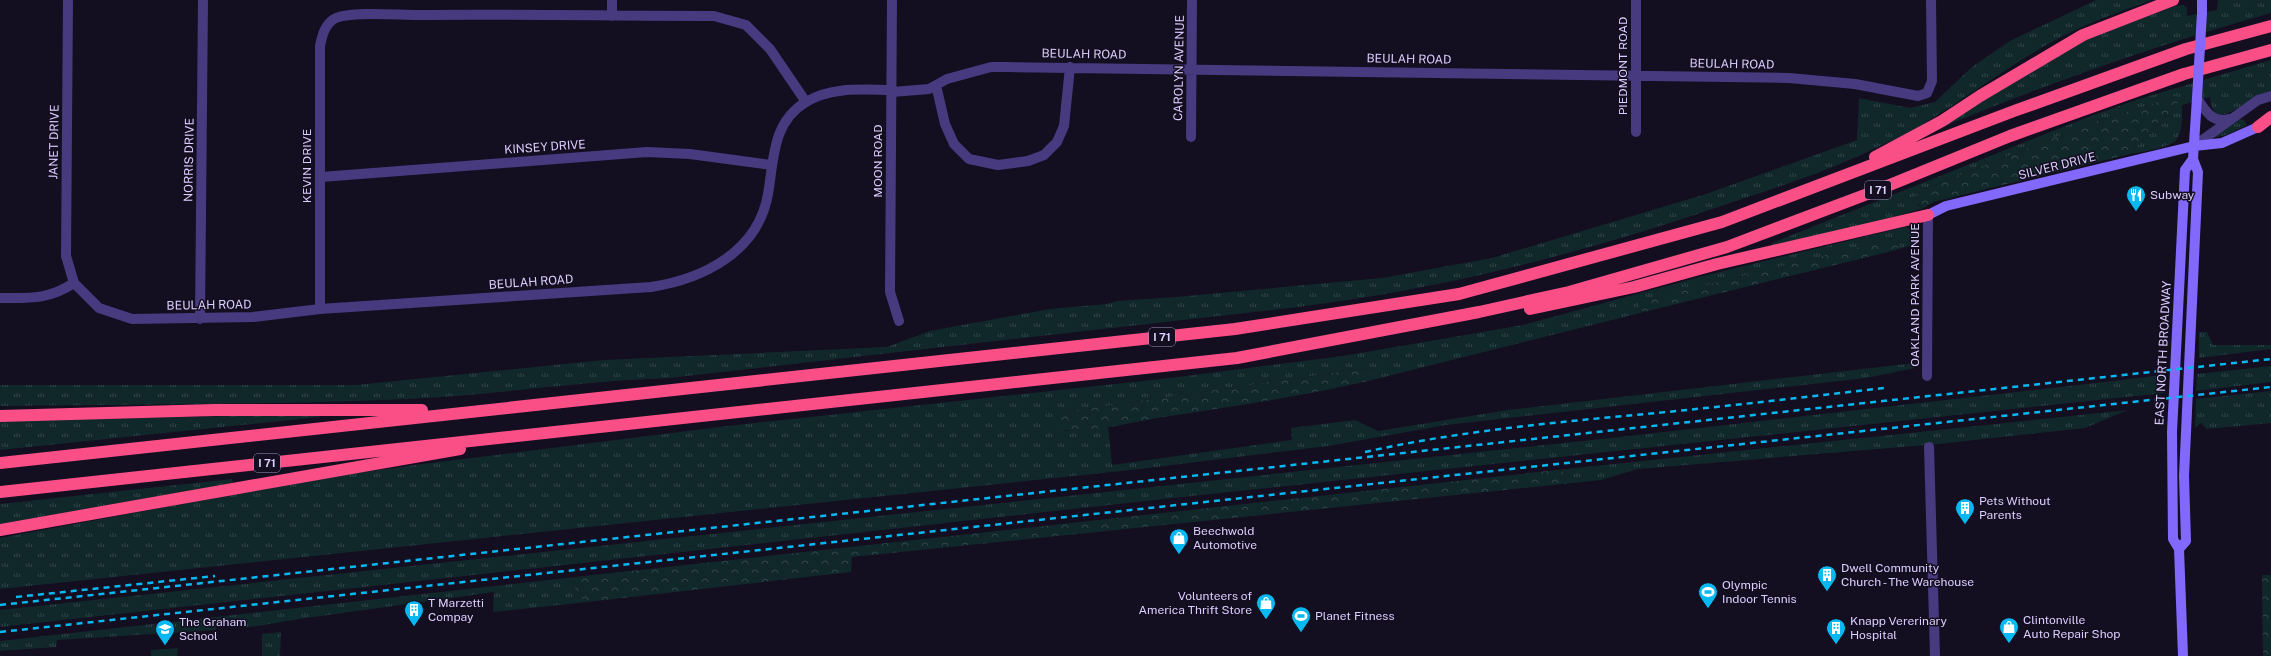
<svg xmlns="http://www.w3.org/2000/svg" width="2271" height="656" font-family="'Public Sans',sans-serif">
<defs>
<pattern id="grass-tufts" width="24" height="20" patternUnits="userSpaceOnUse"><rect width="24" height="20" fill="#11282b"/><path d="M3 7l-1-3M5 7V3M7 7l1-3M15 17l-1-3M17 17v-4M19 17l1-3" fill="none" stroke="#33464b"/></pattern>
<pattern id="forest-crowns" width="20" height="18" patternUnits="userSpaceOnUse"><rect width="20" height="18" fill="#11282b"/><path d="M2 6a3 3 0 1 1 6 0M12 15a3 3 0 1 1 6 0" fill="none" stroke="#33464b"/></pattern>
</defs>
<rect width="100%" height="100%" fill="#140e21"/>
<!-- grass -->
<path fill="url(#grass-tufts)" d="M2096,0H2152C2121,11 2088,23 2059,38C2012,63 1971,95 1926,122C1909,134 1888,142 1869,151C1824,173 1774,188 1727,204C1585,253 1446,288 1298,307L669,378C581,381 495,395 407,399C272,405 136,404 0,406V385H356L604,360L887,347L930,331L1050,309L1107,304L1117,301L1176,297L1382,278L1492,258L1706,194L1857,140L1859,98L1910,108L1935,102L1972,67L2010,41Z
M2218,0H2271V13C2159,44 2052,82 1945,126L1944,124L2091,36L2175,6L2183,5L2187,8V16L2217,10Z
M2271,60V91C2250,94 2213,138 2210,97L2182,105C2182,115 2183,130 2177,139C2171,148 2140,152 2130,154L2158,123L2175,108L2177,96L2094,122L1925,189L1918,205L1924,208L1880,221L1772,246V243L2088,117L2139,99Z
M2235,119L2244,120L2247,125L2226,135L2211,138Z
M1905,227L1911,228L1920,236L1919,243L1896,250L1900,244L1898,239L1894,238L1640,302L1639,308L1644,312L1372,380V371L1367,368L1059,413L1065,431L1108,426L1112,465L1292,440L1291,428L1355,420L1378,431L1508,410L1915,363V368L1866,378L1446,425L1328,446L1131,470L0,589V538L321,478L415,465L736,425L1170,378L1343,356L1523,325L1703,276Z
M2199,332H2207L2213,345H2271V349L2199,358Z
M2271,366V382L2196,391L2197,374Z
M2165,375L2164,393L1173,498L0,627V610L1629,436Z
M2271,391V423L2207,429L2201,423L2195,428L2196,399Z
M2128,410L2085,428L1938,444L1638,469L1601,480L1563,484L1566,478L1565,473L1557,470Z
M319,414L320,417L0,450V421Z
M232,479L233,483L0,524V504Z
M575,577L573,583L579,597L587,602L493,612L494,592L306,618L244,628V622L216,624V630L57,640L56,647L0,651V641Z
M281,632L280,656H262V634Z"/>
<!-- forest -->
<path fill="url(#forest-crowns)" d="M2177,96L2179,99L2175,108L2158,123L2130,154L1933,202L1924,208L1914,201L1915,196L1925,189L2094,122Z
M1894,238L1898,239L1900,244L1896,250L1644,312L1639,308V302Z
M1367,368L1372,371V380C1301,397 1228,407 1157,418C1135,422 1076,436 1058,428V413Z
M1557,470L1565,473L1566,478L1563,484L852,557L851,572L587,602L579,597L573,583L575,577Z
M2262,575H2271V656H2263Z"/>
<!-- garden -->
<path fill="#11282b" d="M178,648L177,656H151V650Z"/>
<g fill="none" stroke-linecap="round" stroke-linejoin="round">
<!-- street -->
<path stroke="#473a7f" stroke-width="10" d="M68,0L66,256L74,283L99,308L132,319L253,317L320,309L651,287C703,279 758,252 768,194C774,160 772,122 806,102C832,86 864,90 892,90
M892,0L890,292L899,321
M612,16V0
M936,85L945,124L954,144L969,159L998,165L1028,161L1044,155L1057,142L1064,126L1070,67
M892,92L929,89L947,79L991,67H1007L1789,78L1855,84L1918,96L1927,93L1932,81L1931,0
M2197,98C2205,110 2212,124 2229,119
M1636,132V0
M1191,137L1192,0
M2194,146L2258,100L2271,96
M321,177L647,152L690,154L771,165
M0,298C29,298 48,300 74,283
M320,309V46C322,36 325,23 336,18C351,11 398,15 417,15C516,14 615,16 714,16L746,25L770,49L806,102
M200,319L203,0
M1927,376L1928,215
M1929,447L1935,656"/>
<!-- secondary -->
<path stroke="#8269fb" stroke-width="10" d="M2202,13V0
M1928,215L1946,206L2194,146L2222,143L2258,127
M2179,549L2186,541L2184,476L2198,172L2193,159L2197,98
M2183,656L2179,549L2173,539L2172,432L2185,170L2193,159"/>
<!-- highway -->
<path stroke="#fa4e87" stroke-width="12" d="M2258,127L2271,117
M1875,157L1942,121L1980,96L2083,35L2173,0
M1530,309L1634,287L1717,264L1928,215
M0,416L214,410H422
M0,463L1235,329L1459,294L1722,222L2014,111L2186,49L2271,26
M0,492L1237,358L1479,312L1569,292L1727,247L1870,193L2010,136L2184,74L2271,50
M0,530L460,449"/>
<!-- rail -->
<path stroke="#07b9f2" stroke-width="2.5" stroke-dasharray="6 5" stroke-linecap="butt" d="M1365,452C1468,429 1572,421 1677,411C1746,404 1815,396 1884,388
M16,597L215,576
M0,605L2271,359
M0,632L2271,387"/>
<!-- secondary-bridge -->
<path stroke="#8269fb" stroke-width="10" d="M2197,98L2202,13"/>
</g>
<!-- icons -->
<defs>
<g id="restaurant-pin" transform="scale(1)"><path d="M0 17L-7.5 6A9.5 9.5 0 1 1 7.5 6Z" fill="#07b9f2" stroke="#140e21"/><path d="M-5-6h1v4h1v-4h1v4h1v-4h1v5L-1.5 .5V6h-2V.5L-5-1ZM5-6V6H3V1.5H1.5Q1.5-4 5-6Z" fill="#fff"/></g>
<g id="building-pin" transform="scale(1)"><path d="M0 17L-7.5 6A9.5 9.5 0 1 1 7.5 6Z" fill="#07b9f2" stroke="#140e21"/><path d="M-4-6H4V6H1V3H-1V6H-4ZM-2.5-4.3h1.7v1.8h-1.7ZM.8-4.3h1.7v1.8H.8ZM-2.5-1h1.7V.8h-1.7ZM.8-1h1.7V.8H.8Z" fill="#fff"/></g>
<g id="shop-pin" transform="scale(1)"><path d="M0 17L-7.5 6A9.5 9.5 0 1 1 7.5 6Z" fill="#07b9f2" stroke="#140e21"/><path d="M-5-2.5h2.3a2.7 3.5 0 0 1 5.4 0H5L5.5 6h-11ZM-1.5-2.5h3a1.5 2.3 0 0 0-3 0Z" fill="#fff"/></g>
<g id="stadium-pin" transform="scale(1)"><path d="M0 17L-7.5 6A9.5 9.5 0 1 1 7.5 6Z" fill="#07b9f2" stroke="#140e21"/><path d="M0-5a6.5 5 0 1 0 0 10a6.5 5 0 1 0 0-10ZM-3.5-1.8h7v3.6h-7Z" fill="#fff"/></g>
<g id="school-pin" transform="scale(1)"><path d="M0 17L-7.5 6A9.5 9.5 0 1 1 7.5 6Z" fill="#07b9f2" stroke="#140e21"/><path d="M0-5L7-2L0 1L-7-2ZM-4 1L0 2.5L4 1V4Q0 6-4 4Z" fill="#fff"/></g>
</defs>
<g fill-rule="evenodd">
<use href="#restaurant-pin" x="2136" y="195"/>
<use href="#building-pin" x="1965" y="508"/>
<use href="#shop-pin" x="1179" y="538"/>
<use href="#building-pin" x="1827" y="575"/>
<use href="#stadium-pin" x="1708" y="592"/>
<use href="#shop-pin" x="1266" y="603"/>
<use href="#building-pin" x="414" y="610"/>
<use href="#stadium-pin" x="1301" y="616"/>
<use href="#shop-pin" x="2009" y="627"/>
<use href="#building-pin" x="1836" y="628"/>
<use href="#school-pin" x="165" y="629"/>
</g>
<g text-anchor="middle" stroke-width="3" stroke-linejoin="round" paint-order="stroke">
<!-- shield labels -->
<g fill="#140e21" stroke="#9f95bc" stroke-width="1">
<rect x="1865" y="181" width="26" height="18" rx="3"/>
<rect x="1149" y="328" width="26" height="18" rx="3"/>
<rect x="254" y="454" width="26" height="18" rx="3"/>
</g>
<g font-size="11" font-weight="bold" fill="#dbcffe">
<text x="1878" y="194">I 71</text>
<text x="1162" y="341">I 71</text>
<text x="267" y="467">I 71</text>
</g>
<!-- street labels -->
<g font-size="12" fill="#dbcffe" stroke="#140e21">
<text transform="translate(1084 54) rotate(1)" y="4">BEULAH ROAD</text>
<text transform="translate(1409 59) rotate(1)" y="4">BEULAH ROAD</text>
<text transform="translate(1732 64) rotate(1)" y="4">BEULAH ROAD</text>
<text transform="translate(1623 66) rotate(-90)" y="4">PIEDMONT ROAD</text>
<text transform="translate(1179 68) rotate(-89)" y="4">CAROLYN AVENUE</text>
<text transform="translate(54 142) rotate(-89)" y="4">JANET DRIVE</text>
<text transform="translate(545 147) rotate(-4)" y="4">KINSEY DRIVE</text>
<text transform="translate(189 160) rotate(-89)" y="4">NORRIS DRIVE</text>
<text transform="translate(878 161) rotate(-90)" y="4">MOON ROAD</text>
<text transform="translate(307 166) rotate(-90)" y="4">KEVIN DRIVE</text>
<text transform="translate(2057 166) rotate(-14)" y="4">SILVER DRIVE</text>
<text transform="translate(531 282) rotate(-4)" y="4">BEULAH ROAD</text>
<text transform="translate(1915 295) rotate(-90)" y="4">OAKLAND PARK AVENUE</text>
<text transform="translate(209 305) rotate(-1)" y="4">BEULAH ROAD</text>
<text transform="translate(2163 353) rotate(-87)" y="4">EAST NORTH BROADWAY</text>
</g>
<!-- poi labels -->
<g font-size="12" fill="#dbcffe" stroke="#140e21" text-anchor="start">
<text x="2150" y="199">Subway</text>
<text x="1979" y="505">Pets Without<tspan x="1979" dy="14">Parents</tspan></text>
<text x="1193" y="535">Beechwold<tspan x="1193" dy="14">Automotive</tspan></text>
<text x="1841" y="572">Dwell Community<tspan x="1841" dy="14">Church - The Warehouse</tspan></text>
<text x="1722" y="589">Olympic<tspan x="1722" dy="14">Indoor Tennis</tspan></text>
<text x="1252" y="600" text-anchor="end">Volunteers of<tspan x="1252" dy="14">America Thrift Store</tspan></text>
<text x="428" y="607">T Marzetti<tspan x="428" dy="14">Compay</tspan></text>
<text x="1315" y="620">Planet Fitness</text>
<text x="2023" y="624">Clintonville<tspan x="2023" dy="14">Auto Repair Shop</tspan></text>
<text x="1850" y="625">Knapp Vererinary<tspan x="1850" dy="14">Hospital</tspan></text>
<text x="179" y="626">The Graham<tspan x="179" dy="14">School</tspan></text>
</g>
</g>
</svg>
